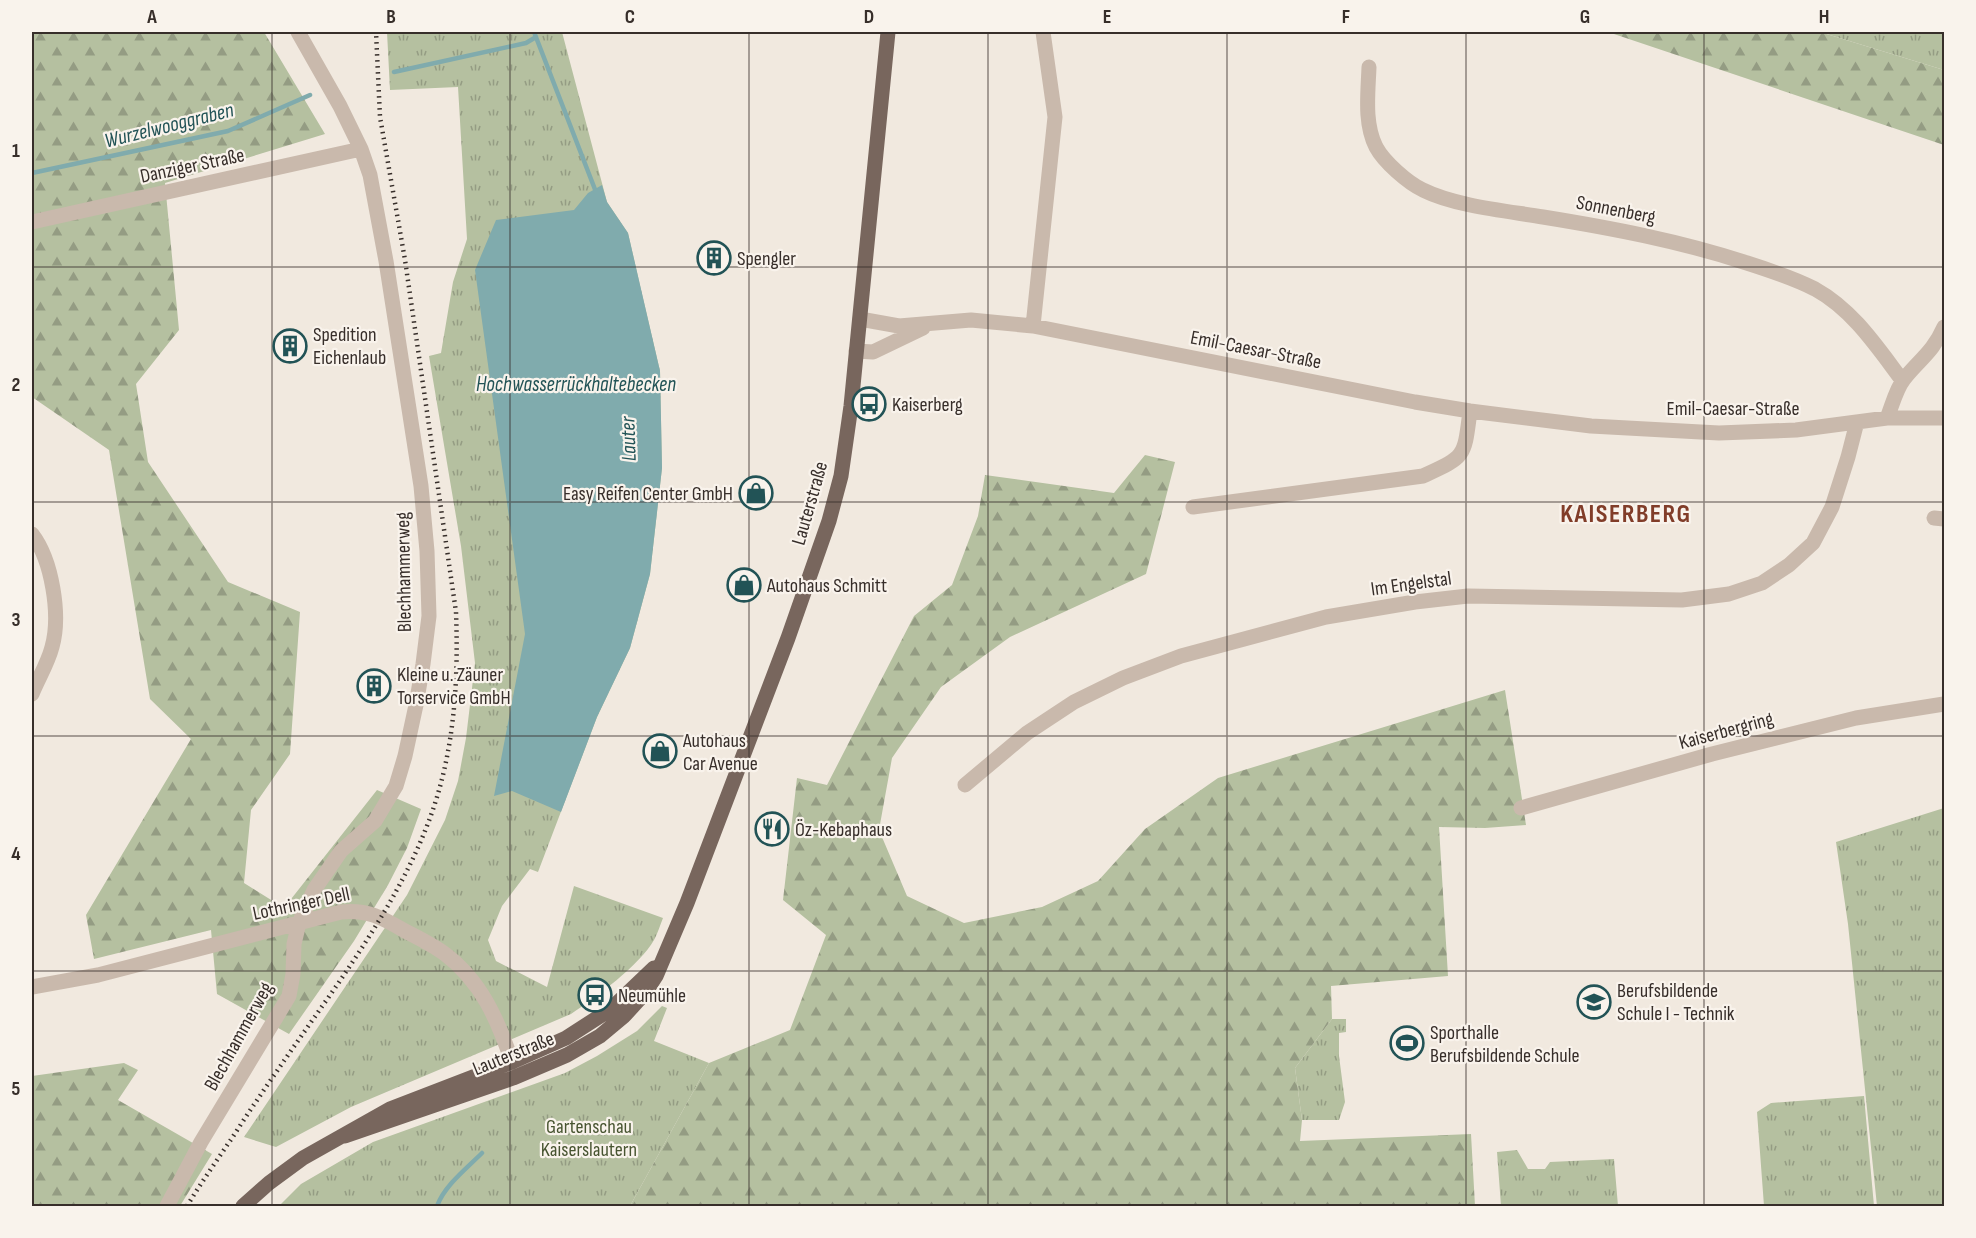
<svg xmlns="http://www.w3.org/2000/svg" width="1976" height="1238" font-family="'Sofia Sans Condensed',sans-serif">
<defs>
<pattern id="grass-tufts" width="24" height="20" patternUnits="userSpaceOnUse" patternTransform="scale(1.5)"><rect width="24" height="20" fill="#b5c0a0"/><path d="M3 7l-1-3M5 7V3M7 7l1-3M15 17l-1-3M17 17v-4M19 17l1-3" fill="none" stroke="#949c83"/></pattern>
<pattern id="forest-firs" width="22" height="20" patternUnits="userSpaceOnUse" patternTransform="scale(1.5)"><rect width="22" height="20" fill="#b5c0a0"/><path d="M5 1l3.5 6h-7zM16 11l3.5 6h-7z" fill="#949c83"/></pattern>
</defs>
<rect width="100%" height="100%" fill="#f1e9df"/>
<!-- grass -->
<path fill="url(#grass-tufts)" d="M387,32H562L607,202L628,233L642,294L660,371L662,468L650,574L630,648L597,717L538,872L530,869L502,906L488,940L496,961L547,987L574,886L663,918C660,925 658,933 654,940C640,965 595,998 571,1014L351,1107L276,1147L244,1137L407,895L445,820L458,781L466,738L475,663L461,546L429,356L441,353L453,282L467,239L458,87L390,90Z
M1820,32H1944V70Z
M1944,808V1206H1877L1848,924L1836,842Z
M662,1006L667,1008L654,1041L709,1063L630,1206H279L301,1184L373,1142L565,1073L597,1056L637,1031Z
M1332,1019H1346V1032L1339,1033V1056L1345,1102L1339,1120H1302L1295,1068Z
M1864,1096L1874,1206H1764L1757,1112L1771,1103Z
M1517,1150L1528,1169H1545L1550,1162L1614,1159L1618,1206H1501L1497,1152Z"/>
<!-- forest -->
<path fill="url(#forest-firs)" d="M32,32H264L325,134L165,183L179,330L136,384L148,462L228,582L300,612L290,754L251,810L244,883L284,908L377,790L421,809L407,848L388,885L354,941L289,1034L217,994L211,930L94,959L86,915L191,739L150,699L109,450L32,397Z
M1608,32H1820L1944,70V145Z
M1145,455L1175,462L1146,574L1010,637L941,687L892,758L879,830L907,896L964,923L1042,907L1098,881L1145,829L1218,778L1505,690L1526,825L1485,828L1439,827L1448,976L1331,986L1332,1019L1295,1068L1302,1120L1300,1141L1471,1134L1475,1206H630L709,1063L790,1030L826,935L783,900L797,778L827,785L914,616L952,585L978,516L985,475L1114,493Z
M124,1063L138,1070L118,1100L212,1154L180,1206H32V1076Z"/>
<!-- water -->
<path fill="#80abad" d="M602,185L607,202L628,233L660,371L662,468L650,574L630,648L597,717L561,812L512,791L494,796L525,634L475,270L496,220L574,210L588,193Z"/>
<g fill="none" stroke-linecap="round" stroke-linejoin="round">
<!-- stream -->
<path stroke="#80abad" stroke-width="4.5" d="M534,32L596,192
M394,72L526,43L536,37
M32,173L228,131L310,95
M437,1206C445,1185 466,1169 482,1153"/>
<!-- minor -->
<path stroke="#c9b9ac" stroke-width="15" d="M1369,67C1368,94 1364,123 1376,147C1384,162 1408,183 1423,190C1455,206 1507,211 1543,217C1611,228 1680,241 1747,263C1769,270 1794,278 1815,289C1853,310 1877,347 1902,380
M32,222L361,149
M860,319L899,326L971,320L1033,326L1415,402L1470,411L1591,426L1719,433L1796,430L1887,418H1944
M1033,326L1055,117L1043,32
M856,351L873,352L923,328
M1887,418C1892,406 1896,389 1904,379C1920,359 1933,352 1944,327
M1193,507L1423,476C1466,456 1464,458 1470,411
M1934,518L1944,519
M32,534C52,560 61,615 52,647C48,663 38,679 32,694
M965,785L1027,733L1074,702L1123,678L1181,656L1326,617L1415,602L1468,596L1682,600L1729,594L1762,583L1789,565L1813,543L1832,507L1848,457L1857,422
M1521,808L1712,754L1856,718L1944,704
M32,987L98,975L341,912C367,909 383,918 405,931C419,938 433,945 445,954C481,981 498,1020 512,1062
M167,1206L201,1142L289,996L293,974L294,944L299,923L314,890L341,851L375,821L396,786L405,756L416,705L423,664L429,616L427,551L421,486L386,261L370,175L361,149L340,106L298,32"/>
<!-- major -->
<path stroke="#78665d" stroke-width="15" d="M345,1136L513,1078L567,1055L600,1036L624,1016L645,993L656,976L687,903L788,638L829,521L841,476L851,406L888,32
M243,1206L269,1183L303,1158L390,1109L512,1062L566,1038L611,1009L654,968"/>
<!-- rail -->
<path stroke="#372e2a" stroke-width="4.5" stroke-dasharray="1.5 4.5" stroke-linecap="butt" d="M187,1206C201,1183 217,1160 232,1138C265,1087 300,1038 335,988C380,922 424,854 443,775C456,721 458,667 456,612L405,260L380,117L376,32"/>
</g>
<!-- grid -->
<path fill="none" stroke="#372e2a" stroke-width="1.5" stroke-opacity="0.55" d="M272,32V1206M510,32V1206M749,32V1206M988,32V1206M1227,32V1206M1466,32V1206M1704,32V1206M32,267H1944M32,502H1944M32,736H1944M32,971H1944"/>
<!-- icons -->
<defs>
<g id="building-ring" transform="scale(1.725)"><circle r="9.5" fill="#f9f3ec" stroke="#225356" stroke-width="1.5"/><path d="M-4-6H4V6H1V3H-1V6H-4ZM-2.5-4.3h1.7v1.8h-1.7ZM.8-4.3h1.7v1.8H.8ZM-2.5-1h1.7V.8h-1.7ZM.8-1h1.7V.8H.8Z" fill="#225356"/></g>
<g id="bus-ring" transform="scale(1.725)"><circle r="9.5" fill="#f9f3ec" stroke="#225356" stroke-width="1.5"/><path d="M-5-6H5V4H4V6H2V4H-2V6H-4V4H-5ZM-3.5-4V0h7V-4ZM-3.5 1.2v1.5H-2V1.2ZM2 1.2v1.5H3.5V1.2Z" fill="#225356"/></g>
<g id="shop-ring" transform="scale(1.725)"><circle r="9.5" fill="#f9f3ec" stroke="#225356" stroke-width="1.5"/><path d="M-5-2.5h2.3a2.7 3.5 0 0 1 5.4 0H5L5.5 6h-11ZM-1.5-2.5h3a1.5 2.3 0 0 0-3 0Z" fill="#225356"/></g>
<g id="restaurant-ring" transform="scale(1.725)"><circle r="9.5" fill="#f9f3ec" stroke="#225356" stroke-width="1.5"/><path d="M-5-6h1v4h1v-4h1v4h1v-4h1v5L-1.5 .5V6h-2V.5L-5-1ZM5-6V6H3V1.5H1.5Q1.5-4 5-6Z" fill="#225356"/></g>
<g id="school-ring" transform="scale(1.725)"><circle r="9.5" fill="#f9f3ec" stroke="#225356" stroke-width="1.5"/><path d="M0-5L7-2L0 1L-7-2ZM-4 1L0 2.5L4 1V4Q0 6-4 4Z" fill="#225356"/></g>
<g id="stadium-ring" transform="scale(1.725)"><circle r="9.5" fill="#f9f3ec" stroke="#225356" stroke-width="1.5"/><path d="M0-5a6.5 5 0 1 0 0 10a6.5 5 0 1 0 0-10ZM-3.5-1.8h7v3.6h-7Z" fill="#225356"/></g>
</defs>
<g fill-rule="evenodd">
<use href="#building-ring" x="714" y="258"/>
<use href="#building-ring" x="290" y="346"/>
<use href="#bus-ring" x="869" y="404"/>
<use href="#shop-ring" x="756" y="493"/>
<use href="#shop-ring" x="744" y="585"/>
<use href="#building-ring" x="374" y="686"/>
<use href="#shop-ring" x="660" y="751"/>
<use href="#restaurant-ring" x="772" y="829"/>
<use href="#bus-ring" x="595" y="995"/>
<use href="#school-ring" x="1594" y="1002"/>
<use href="#stadium-ring" x="1407" y="1043"/>
</g>
<g text-anchor="middle" stroke-width="4.5" stroke-linejoin="round" paint-order="stroke">
<!-- street labels -->
<g font-size="20" fill="#372e2a" stroke="#f9f3ec">
<text transform="translate(192 165) rotate(-12)" y="7">Danziger Straße</text>
<text transform="translate(1616 209) rotate(11)" y="7">Sonnenberg</text>
<text transform="translate(1256 349) rotate(11)" y="7">Emil-Caesar-Straße</text>
<text x="1733" y="415">Emil-Caesar-Straße</text>
<text transform="translate(809 503) rotate(-74)" y="7">Lauterstraße</text>
<text transform="translate(403 572) rotate(-91)" y="7">Blechhammerweg</text>
<text transform="translate(1411 583) rotate(-8)" y="7">Im Engelstal</text>
<text transform="translate(1726 730) rotate(-15)" y="7">Kaiserbergring</text>
<text transform="translate(301 903) rotate(-12)" y="7">Lothringer Dell</text>
<text transform="translate(238 1036) rotate(-61)" y="7">Blechhammerweg</text>
<text transform="translate(513 1053) rotate(-22)" y="7">Lauterstraße</text>
</g>
<!-- poi labels -->
<g font-size="20" fill="#372e2a" stroke="#f9f3ec" text-anchor="start">
<text x="737" y="265">Spengler</text>
<text x="313" y="341">Spedition<tspan x="313" dy="23">Eichenlaub</tspan></text>
<text x="892" y="411">Kaiserberg</text>
<text x="733" y="500" text-anchor="end">Easy Reifen Center GmbH</text>
<text x="767" y="592">Autohaus Schmitt</text>
<text x="397" y="681">Kleine u. Zäuner<tspan x="397" dy="23">Torservice GmbH</tspan></text>
<text x="683" y="747">Autohaus<tspan x="683" dy="23">Car Avenue</tspan></text>
<text x="795" y="836">Öz-Kebaphaus</text>
<text x="1617" y="997">Berufsbildende<tspan x="1617" dy="23">Schule I - Technik</tspan></text>
<text x="618" y="1002">Neumühle</text>
<text x="1430" y="1039">Sporthalle<tspan x="1430" dy="23">Berufsbildende Schule</tspan></text>
</g>
<!-- park labels -->
<g font-size="20" fill="#475430" stroke="#f9f3ec">
<text x="589" y="1133">Gartenschau<tspan x="589" dy="23">Kaiserslautern</tspan></text>
</g>
<!-- water labels -->
<g font-size="21" font-style="italic" fill="#225356" stroke="#f9f3ec">
<text transform="translate(169 125) rotate(-14)" y="7">Wurzelwooggraben</text>
<text x="576" y="391">Hochwasserrückhaltebecken</text>
<text transform="translate(628 439) rotate(-92)" y="7">Lauter</text>
</g>
<!-- district labels -->
<g font-size="26" font-weight="bold" letter-spacing="1.5" fill="#813d29" stroke="#f9f3ec">
<text x="1626" y="522">KAISERBERG</text>
</g>
</g>
<!-- border -->
<rect width="1976" height="1238" fill="none" stroke="#f9f3ec" stroke-width="66"/>
<rect x="33" y="33" width="1910" height="1172" fill="none" stroke="#372e2a" stroke-width="2"/>
<g font-size="20" text-anchor="middle" font-weight="bold" fill="#372e2a">
<text x="152" y="23">A</text>
<text x="391" y="23">B</text>
<text x="630" y="23">C</text>
<text x="869" y="23">D</text>
<text x="1107" y="23">E</text>
<text x="1346" y="23">F</text>
<text x="1585" y="23">G</text>
<text x="1824" y="23">H</text>
<text x="16" y="157">1</text>
<text x="16" y="391">2</text>
<text x="16" y="626">3</text>
<text x="16" y="860">4</text>
<text x="16" y="1095">5</text>
</g>
</svg>
